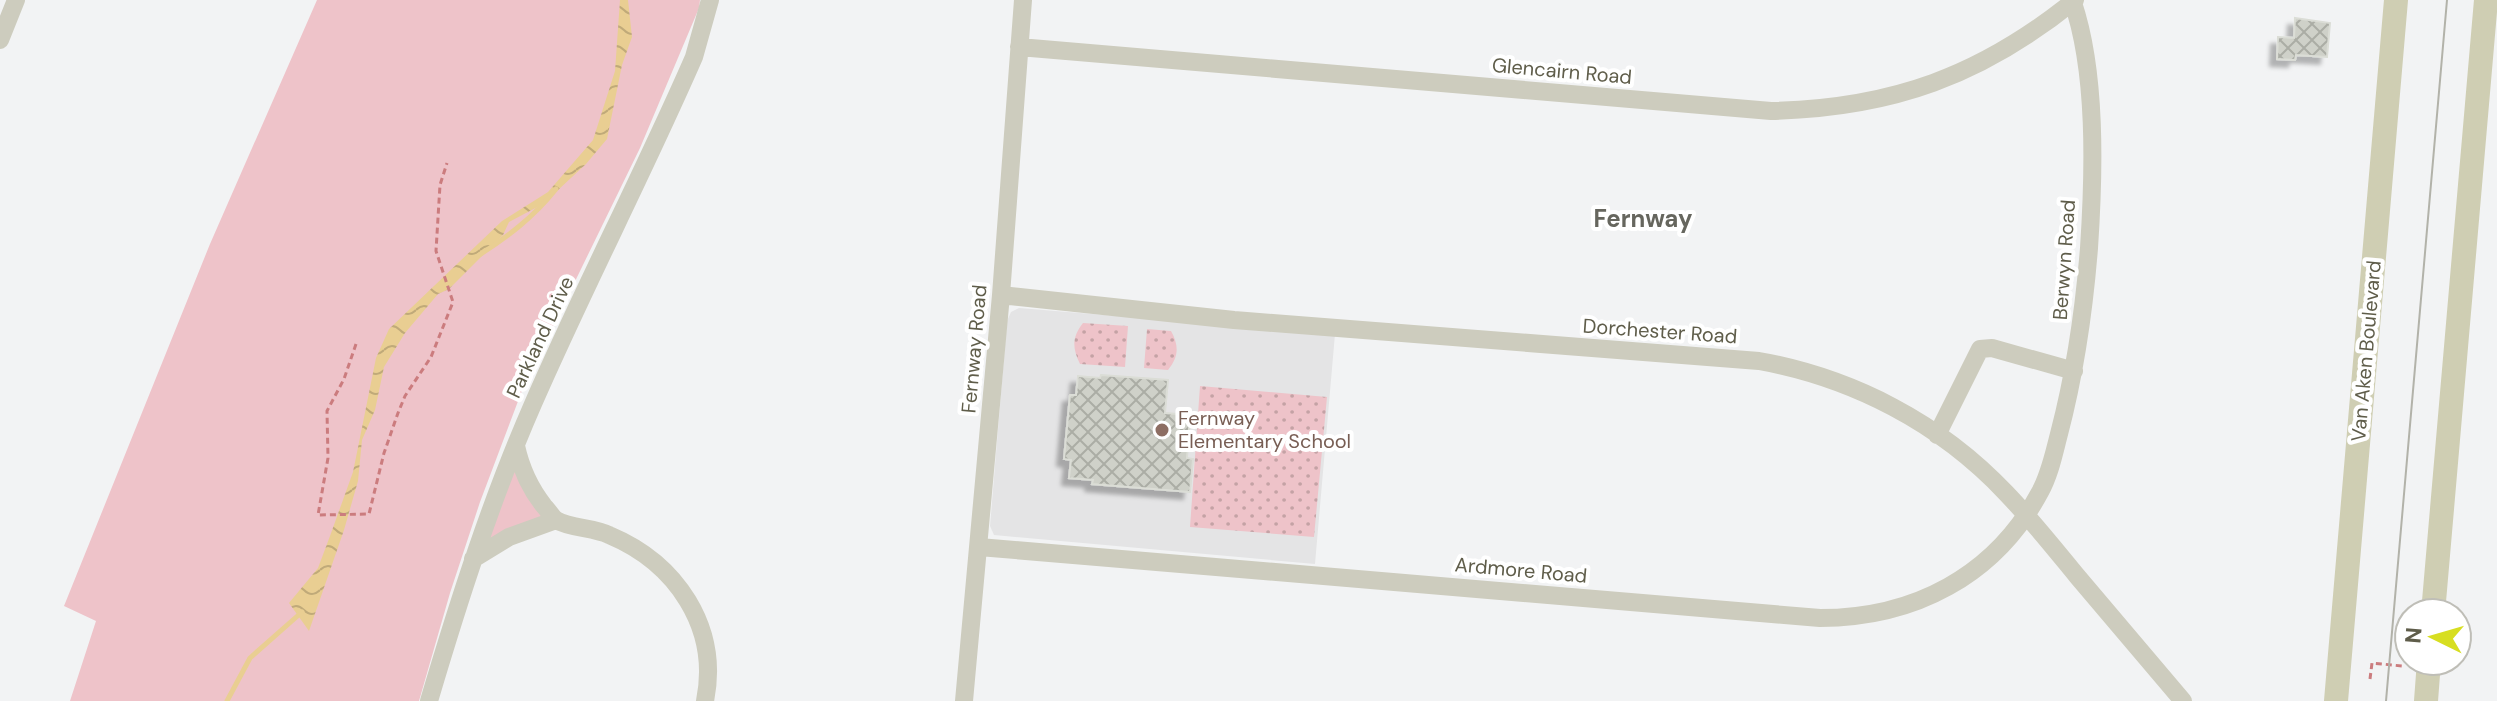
<svg xmlns="http://www.w3.org/2000/svg" width="2497" height="701" font-family="'DM Sans',sans-serif">
<defs>
<pattern id="park-dots" width="8" height="8" patternUnits="userSpaceOnUse" patternTransform="scale(2)"><rect width="8" height="8" fill="#eec3c9"/><path d="M2 2h.1M6 6h.1" fill="none" stroke="#c4a2a5" stroke-width="1.8" stroke-linecap="round"/></pattern>
<pattern id="water-waves" width="16" height="10" patternUnits="userSpaceOnUse" patternTransform="scale(2)"><rect width="16" height="10" fill="#e9ce92"/><path d="M0 5q4-4 8 0t8 0" fill="none" stroke="#c0aa79"/></pattern>
<pattern id="building-cross-hatch" width="8" height="8" patternUnits="userSpaceOnUse" patternTransform="scale(2)"><rect width="8" height="8" fill="#cfd1c9"/><path d="M0 0l8 8M0 8l8-8" fill="none" stroke="#abada5"/></pattern>
<filter id="shadow"><feDropShadow dx="-7" dy="7" stdDeviation="2" flood-color="#0004"/></filter>
</defs>
<rect width="100%" height="100%" fill="#f2f3f4"/>
<!-- education -->
<path fill="#e4e4e5" d="M1019,308L1335,334L1315,564L994,535L990,526L1007,321L1011,312Z"/>
<!-- green -->
<path fill="#eec3c9" d="M317,0H700L699,8L640,148L523,388L480,502L450,593L419,701H70L96,621L64,606L210,244Z
M516,446L556,520L489,548L493,502Z"/>
<!-- park -->
<path fill="url(#park-dots)" d="M1083,323L1128,326L1125,367L1080,364C1072,348 1072,337 1083,323Z
M1147,329L1171,331C1179,345 1179,357 1168,370L1144,368Z
M1200,386L1327,397L1314,537L1190,527Z"/>
<!-- water -->
<path fill="url(#water-waves)" d="M620,0H628L632,37L622,65L607,139L586,164L543,204L509,222L503,235L449,289L438,294L405,333L384,367L375,410L362,440L358,481L344,530L309,631L289,603L318,568L330,536L353,472L376,358L389,329L502,221L548,192L593,140L615,71Z"/>
<g fill="none" stroke-linecap="round" stroke-linejoin="round">
<!-- stream -->
<path stroke="#e9ce92" stroke-width="5" d="M476,257C506,238 533,218 556,189
M227,701L250,658L302,612"/>
</g>
<!-- building -->
<path fill="url(#building-cross-hatch)" stroke="#dbddd6" stroke-width="2" filter="url(#shadow)" d="M2295,18L2330,23L2327,57L2296,55L2295,60L2277,59L2278,37L2294,38Z
M1101,375L1168,380L1165,413L1190,415L1187,458L1193,459L1190,492L1092,484L1093,480L1069,478L1071,460L1064,459L1070,395H1076L1078,376L1100,378Z"/>
<g fill="none" stroke-linecap="round" stroke-linejoin="round">
<!-- path -->
<path stroke="#cb7c7e" stroke-width="3" stroke-dasharray="6 4" stroke-linecap="butt" d="M356,344L344,379L327,411L328,458L318,515L369,514L384,453L398,413L405,396L431,357L453,302L436,251L440,185L447,163
M2370,679L2372,663L2402,666"/>
<!-- minor -->
<path stroke="#cdccbe" stroke-width="18" d="M0,40L16,0
M1019,47L1771,111C1892,108 1981,76 2075,0
M1001,295L1234,320L1759,361C1853,378 1940,423 2006,493C2031,519 2054,548 2077,576C2112,617 2147,659 2183,701
M1937,435L1980,349L1992,348L2074,371
M516,446C521,469 529,487 544,506C548,510 552,517 556,520C569,528 595,528 609,535C676,563 720,627 705,701
M979,547L1820,618C1914,618 1995,576 2040,492C2050,474 2054,453 2059,434C2075,373 2084,311 2089,248C2094,173 2097,71 2072,0
M473,559L509,537L556,520
M429,701C459,600 491,500 533,404C584,287 643,174 694,57L710,0
M964,701L1001,295L1023,0"/>
<!-- major -->
<path stroke="#cfceb3" stroke-width="24" d="M2433,613L2486,0
M2336,701L2396,0
M2426,701L2429,661"/>
<!-- tram -->
<path stroke="#b2b2a9" stroke-width="2" d="M2386,701L2447,0"/>
</g>
<!-- markers -->
<circle fill="#8d6e63" stroke="#fff" stroke-width="3" cx="1162" cy="430" r="8"/>
<g text-anchor="middle" stroke-width="8" stroke-linejoin="round" paint-order="stroke">
<!-- street labels -->
<g font-size="20" fill="#5f5d4a" stroke="#fff">
<text transform="translate(1562 71) rotate(5)" y="7">Glencairn Road</text>
<text transform="translate(2064 260) rotate(-86)" y="7">Berwyn Road</text>
<text transform="translate(1660 331) rotate(4)" y="7">Dorchester Road</text>
<text transform="translate(540 337) rotate(-65)" y="7">Parkland Drive</text>
<text transform="translate(974 349) rotate(-85)" y="7">Fernway Road</text>
<text transform="translate(2366 351) rotate(-85)" y="7">Van Aken Boulevard</text>
<text transform="translate(1521 570) rotate(5)" y="7">Ardmore Road</text>
</g>
<!-- education labels -->
<g font-size="20" fill="#785e54" stroke="#fff" text-anchor="start">
<text x="1178" y="425">Fernway<tspan x="1178" dy="23">Elementary School</tspan></text>
</g>
<!-- quarter labels -->
<g font-size="24" font-weight="bold" fill="#66665e" stroke="#fff">
<text x="1643" y="227">Fernway</text>
</g>
</g>
<!-- north arrow -->
<g transform="translate(2433 637) rotate(275)"><circle r="38" fill="#ffffff" stroke="#bfbeb7" stroke-width="2"/>
<path d="M0-6L14 30L0 20L-14 30Z" fill="#d7de21"/>
<text y="-12" font-size="22" font-weight="bold" text-anchor="middle" fill="#5f5d4a">N</text>
</g>
</svg>
